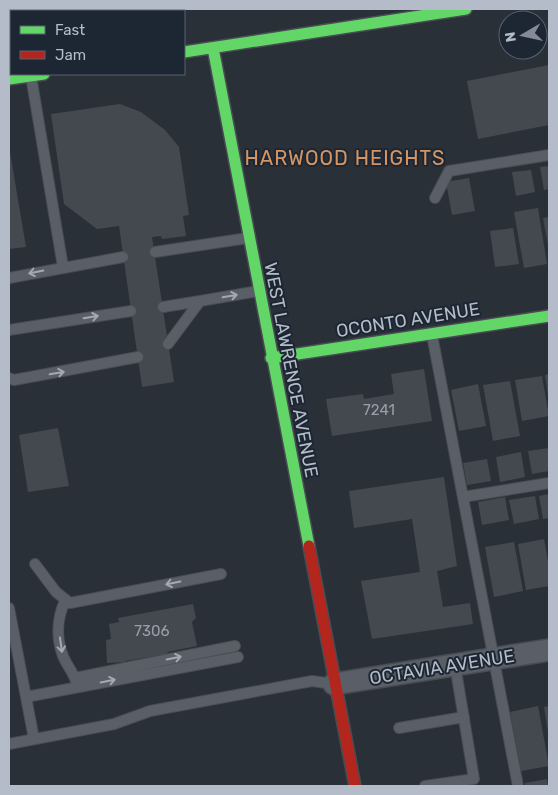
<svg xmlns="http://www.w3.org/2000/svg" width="558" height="795" font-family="Rubik,sans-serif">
<rect width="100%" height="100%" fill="#2a3038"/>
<!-- building -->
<path fill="#444950" d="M549,65V125L478,139L467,81Z
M120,104L141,112L165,130L179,147L189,215L183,216L186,236L162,239L161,236L152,237L174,382L142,387L119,226L97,229L64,204L51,114Z
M9,146L26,247L9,249Z
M549,166V189L544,190L540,167Z
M531,170L535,192L516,196L512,172Z
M469,178L475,211L452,215L446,182Z
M538,208L547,264L524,268L514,212Z
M549,217V245H548L543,218Z
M513,228L519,264L495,267L490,231Z
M424,369L432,421L332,436L326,399L363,394L364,399L394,394L391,374Z
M549,374V396H548L545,375Z
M542,376L549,416L522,421L515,380Z
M510,381L520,436L493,441L483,385Z
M478,384L486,426L459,431L451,390Z
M58,428L69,486L28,492L19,435Z
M549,448V471L532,474L528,451Z
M521,452L525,477L500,482L496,457Z
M487,459L491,481L467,485L463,463Z
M444,477L457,566L437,571L443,607L470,603L473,624L372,639L361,581L420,572L412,519L354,528L349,491Z
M549,494V518L543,519L539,496Z
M535,496L539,519L514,524L509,500Z
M505,497L509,520L482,525L478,502Z
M544,539L549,567V586L526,590L518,544Z
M514,542L523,591L494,597L485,547Z
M193,604L196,618L192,622L197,646L167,652L168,654L125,661V662L107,663L106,640L111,639L109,624L119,622L118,618Z
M538,706L549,766L521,771L510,712Z
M549,706V732H548L544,707Z
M547,779L548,786H525V783Z"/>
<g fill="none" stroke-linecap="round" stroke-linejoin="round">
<!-- lane casing -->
<g stroke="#484c53" stroke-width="12">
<path id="lane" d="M31,76L63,267
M435,198L449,171L549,155
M155,252L248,238
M9,278L123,257
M163,307L200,301
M9,330L131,311
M432,335L518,786
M168,344L200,301L258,291
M9,378L14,380L138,357
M463,497L549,483
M35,564L56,592L70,603L221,574
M65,601C57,618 56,638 63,656C67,666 74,673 77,684
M9,608L34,739
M75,678L235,646
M26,697L238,657
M399,728L464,717
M9,744L114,724L150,711L312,681L333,684
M425,786L474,779L455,665"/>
</g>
<!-- street casing -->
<g stroke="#484c53" stroke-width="24">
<path id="street" d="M334,684L549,650"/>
</g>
<!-- fast casing -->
<g stroke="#484c53" stroke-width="14">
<path id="fast" d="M213,48L309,546
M184,52L466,9
M9,79L44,74
M271,358L549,316"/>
</g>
<!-- jam casing -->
<g stroke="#484c53" stroke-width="14">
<path id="jam" d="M309,546L355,786"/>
</g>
<!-- lane -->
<use href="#lane" stroke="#5a5e66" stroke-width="10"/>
<!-- street -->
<use href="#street" stroke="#5a5e66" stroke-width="21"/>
<!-- fast -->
<use href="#fast" stroke="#63d668" stroke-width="11"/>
<!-- jam -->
<use href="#jam" stroke="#b3261e" stroke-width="11"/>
</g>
<!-- one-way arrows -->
<defs><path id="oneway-shaft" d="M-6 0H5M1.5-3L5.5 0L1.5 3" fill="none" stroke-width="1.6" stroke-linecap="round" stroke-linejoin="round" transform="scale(1.25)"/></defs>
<g stroke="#a2a9b5">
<use href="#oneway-shaft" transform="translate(36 272) rotate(169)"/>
<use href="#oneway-shaft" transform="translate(230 296) rotate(-10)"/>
<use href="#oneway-shaft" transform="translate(91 317) rotate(-9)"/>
<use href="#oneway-shaft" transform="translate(57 373) rotate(-10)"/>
<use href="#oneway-shaft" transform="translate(173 583) rotate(169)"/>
<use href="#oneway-shaft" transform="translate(61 645) rotate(82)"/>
<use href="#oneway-shaft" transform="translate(174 658) rotate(-11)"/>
<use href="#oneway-shaft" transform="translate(108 681) rotate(-11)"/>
</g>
<g text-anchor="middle" stroke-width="4" stroke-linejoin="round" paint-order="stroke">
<!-- number labels -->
<g font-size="15" fill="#989fab">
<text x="379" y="415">7241</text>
<text x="152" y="636">7306</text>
</g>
<!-- street labels -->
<g font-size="18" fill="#b4bcc9" stroke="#1d2633">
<text transform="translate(408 320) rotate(-9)" y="6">OCONTO AVENUE</text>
<text transform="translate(291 370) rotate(79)" y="6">WEST LAWRENCE AVENUE</text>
<text transform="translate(442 667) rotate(-9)" y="6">OCTAVIA AVENUE</text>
</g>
<!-- quarter labels -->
<g font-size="20" letter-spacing="1" fill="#d59563" stroke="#1d2633">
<text x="345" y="165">HARWOOD HEIGHTS</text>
</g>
</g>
<!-- border -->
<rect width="558" height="795" fill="none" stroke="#b4bcc9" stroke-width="20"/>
<!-- legend -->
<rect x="10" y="10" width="175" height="65" fill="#1d2633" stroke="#59626f"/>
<rect x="20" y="26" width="25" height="8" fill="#63d668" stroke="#59626f"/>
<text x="55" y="35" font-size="15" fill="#b4bcc9">Fast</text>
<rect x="20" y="51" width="25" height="8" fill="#b3261e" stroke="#59626f"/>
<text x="55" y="60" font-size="15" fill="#b4bcc9">Jam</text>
<!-- north arrow -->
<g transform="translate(523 35) rotate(261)"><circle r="24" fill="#1d2633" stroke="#59626f"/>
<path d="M0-4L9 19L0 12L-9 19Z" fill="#848b96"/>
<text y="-8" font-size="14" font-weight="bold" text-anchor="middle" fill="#b4bcc9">N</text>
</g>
</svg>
